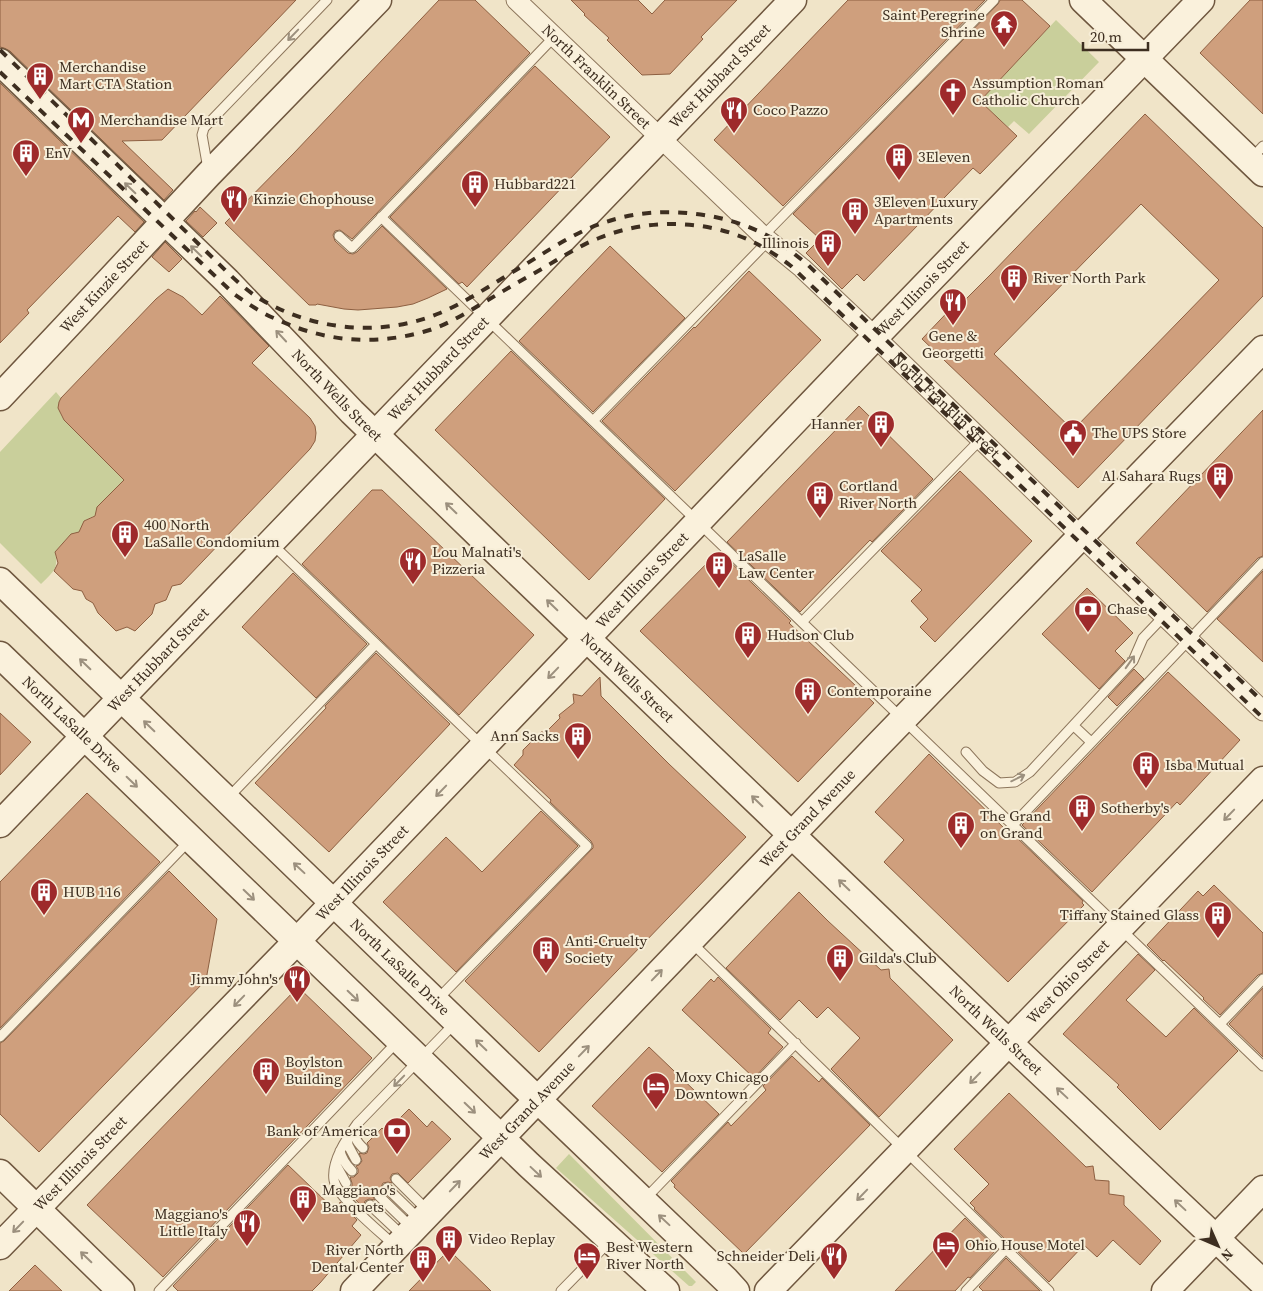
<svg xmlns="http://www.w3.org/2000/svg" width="1263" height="1291" font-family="'Source Serif 4',serif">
<rect width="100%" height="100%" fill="#f0e4c8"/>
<!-- green -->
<path fill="#c9cf9b" d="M1056,20L1099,62L1029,134L1014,121L1008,127L980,101Z
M56,392L61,398C57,406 59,412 64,420L134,489L98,514L84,521L78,535L71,534L55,552C59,569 53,572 41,584L0,543V452Z
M569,1154L696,1282L692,1286H689L556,1168Z"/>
<!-- building -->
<path fill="#cf9f7d" stroke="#8d5f41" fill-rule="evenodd" d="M0,0H296L162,140L122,141L173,190L164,200L10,51L4,48L0,47Z
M439,0H475L530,53L352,239L340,230L335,231L333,235L335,241L348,253L353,254L357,252L382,226L447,289L428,298L413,304L397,307L358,310L344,309L317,304L316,305H309L225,223L294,153Z
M571,0H638L652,14L665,0H737L701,37L703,39L670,74L642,75L607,40L609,38L584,15L585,14Z
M848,0H985L783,206L714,140Z
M1000,0H1022L1050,26L980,101L1017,136L980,174L973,168L864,281L857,274L842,289L806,253L820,239L793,214L998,4Z
M1250,0H1263V114L1200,53Z
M535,66L610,137L467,287L462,282L459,284L390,217Z
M0,83L144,222L135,232L118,216L27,310L29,313L0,343Z
M1145,114L1263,228V296L1078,488L922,339L958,301L961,304L991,274ZM1141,204L1219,280L1073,430L994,354Z
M200,207L217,223L203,237L186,221L195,211L196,212Z
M165,242L182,259L169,272L152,257Z
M610,246L685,318L593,412L519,341Z
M749,271L821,340L675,491L602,421L694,327L695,328Z
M168,289L183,297L202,315L220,296L269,346L252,363L310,418L315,426L316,433L315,441L310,449L181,584L172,586L166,600L155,604L152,614L135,631L127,627L116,631L98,613L93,603L86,599L82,591L73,589L54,571L58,563L55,552L71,534L79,532L84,521L95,516L97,507L124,480L64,420L58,408L59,402L61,398L156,299Z
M511,351L665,499L589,580L435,430Z
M859,406L933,479L872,542L870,540L800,612L727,542Z
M1263,410V556L1258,558L1207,612L1136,543Z
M960,471L1032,541L935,642L920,627L928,619L911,601L922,590L881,551Z
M372,490H382L534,635L459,715L302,564Z
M719,551L791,621L789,623L874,703L798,782L640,631Z
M1263,571V662L1217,619Z
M293,573L367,644L316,698L242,627Z
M1087,588L1133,633L1115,651L1125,661L1099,689L1042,634Z
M376,653L450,724L329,852L255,783L326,708L325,706Z
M1134,669L1144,679L1117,706L1108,697Z
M1168,672L1240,740L1180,805L1177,802L1092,892L1022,825Z
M600,677L601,696L669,764L746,837L539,1052L465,981L593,848V845L591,841L550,802L551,800L514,765L523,755V750L541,732H546L560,718L559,715L574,703L573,694L582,696Z
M0,713L31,742L0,775Z
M929,754L1012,836L1014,835L1083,901L1082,903L1084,905L1008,982L884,862L904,840L875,812Z
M87,793L160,862L0,1028V882Z
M541,811L578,846L456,972L383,902L446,837L482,872Z
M169,871L217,919L206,980L39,1152L0,1114V1043L4,1041Z
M1214,885L1263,933V973L1258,975L1220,1015L1203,999L1204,998L1164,960L1163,961L1147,945L1198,891L1203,896Z
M799,892L828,921L881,970L889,969L890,978L953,1040L879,1117L831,1069L860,1038L828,1007L817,1018L799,1000L780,1020L726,968Z
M1138,954L1155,970L1126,1000L1166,1037L1194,1008L1238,1051L1160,1130L1117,1087L1119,1085L1063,1034Z
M718,977L771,1029L768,1033L783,1047L754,1078L682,1010L711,979L714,982Z
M298,987L372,1058L163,1277L87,1205Z
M1263,988V1057L1229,1024Z
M649,1047L719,1114L662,1172L592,1106Z
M792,1056L819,1082L822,1078L870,1125L744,1254L674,1187L675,1185L671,1181L728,1122L731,1126L766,1090L763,1086Z
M1009,1093L1086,1167L1093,1166L1095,1180L1109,1181V1194L1124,1196V1205L1161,1241L1140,1265L1113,1240L1097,1257L1084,1245L1049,1282L974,1209L975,1208L970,1203L989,1184L954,1149Z
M409,1109L427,1127L432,1121L451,1139L408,1183L398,1173L392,1174L390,1178L392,1183L388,1182L383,1183L381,1187V1190H377L373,1194V1197L375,1200L369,1199L365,1201L364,1204L365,1210L346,1189L349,1188L352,1186V1183L350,1177H354L358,1173V1169L356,1166L359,1165L362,1161L359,1153L364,1154L367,1153L369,1147L367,1143L382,1128L386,1132Z
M288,1165L337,1212L340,1202L357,1220L352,1226L361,1235L320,1283L312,1291H178L173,1286Z
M965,1218L997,1249L970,1278L968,1277L955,1291H895Z
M449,1250L491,1291H409Z
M1006,1258L1040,1291H983L979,1287Z
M35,1265L62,1291H9Z"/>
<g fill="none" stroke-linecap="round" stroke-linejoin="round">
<!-- lane casing -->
<g stroke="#8d765c" stroke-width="11">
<path id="lane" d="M1251,159L1263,146
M208,169L202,135L204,128L327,0
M381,217L1263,1066
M339,236L352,248L554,37
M763,236L994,0
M593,421L768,241
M272,544L587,846L436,1001
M802,622L980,440
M1074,726L1091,742
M966,752L983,771L999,783L1015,782L1030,772L1133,661L1143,638L1164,616
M228,798L376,644
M1013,825L1263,562
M691,942L1049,1291
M1220,1024L1263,979
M0,1037L189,841
M356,1127C353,1136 356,1141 363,1148
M347,1138L348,1145L356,1160
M340,1151C342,1160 346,1165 352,1171
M336,1165L346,1183
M396,1179L428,1211
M387,1188L419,1219
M379,1196L411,1227
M645,1199L796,1043
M370,1205L403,1236
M394,1245C380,1232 337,1197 334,1180C331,1161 347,1138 357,1124L455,1023
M159,1291L397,1042
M561,1291L610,1241
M966,1291L1006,1249"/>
</g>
<!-- street casing -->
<g stroke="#8d765c" stroke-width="21">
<g id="street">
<path id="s1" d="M516,0L763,236L802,268L875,337L1061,517L1263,711"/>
</g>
</g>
<!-- secondary casing -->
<g stroke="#6f573f" stroke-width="29">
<g id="secondary">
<path d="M1083,0L1263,173"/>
<path id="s2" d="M0,62L227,281L352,412L486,542L1009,1043L1263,1283"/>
<path id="s3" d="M0,397L66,327L208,175L378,0"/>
<path id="s4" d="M0,581L516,1079L726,1280L736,1291"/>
<path id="s5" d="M0,655L529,1165L666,1291"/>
<path id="s6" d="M0,824L793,0"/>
<path d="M0,1173L121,1291"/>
<path id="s7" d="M0,1246L297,941L875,337L1201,0"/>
<path id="s8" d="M354,1291L877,746L1263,349"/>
<path id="s9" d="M768,1291L1263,780"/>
<path d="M1165,1291L1263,1189"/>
</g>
</g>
<!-- lane -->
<use href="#lane" stroke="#faf1dc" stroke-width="9"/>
<!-- street -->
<use href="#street" stroke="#faf1dc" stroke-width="19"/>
<!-- secondary -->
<use href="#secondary" stroke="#faf1dc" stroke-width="26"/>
<!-- rail -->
<path stroke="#3d2e20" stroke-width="4" stroke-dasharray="9 9" stroke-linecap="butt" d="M0,50L216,261C230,275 245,290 262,300C316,331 382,337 440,313C466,302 491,285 516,270C545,253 575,231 609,221C661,204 730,212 777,241C787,248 797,256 807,264L1263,702
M0,72L234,294C247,303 261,313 276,319C323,341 372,346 423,332C450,325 475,307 500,293C518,282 537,272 555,261C569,253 583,244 599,238C646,219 703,219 749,240C764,247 778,256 791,266L1263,718"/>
</g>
<!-- one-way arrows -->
<defs><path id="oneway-shaft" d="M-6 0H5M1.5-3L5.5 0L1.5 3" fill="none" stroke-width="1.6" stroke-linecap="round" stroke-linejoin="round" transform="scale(1.25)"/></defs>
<g stroke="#9c907e">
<use href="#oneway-shaft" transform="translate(293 35) rotate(134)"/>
<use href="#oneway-shaft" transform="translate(130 188) rotate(-136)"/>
<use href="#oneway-shaft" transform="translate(196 251) rotate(-136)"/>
<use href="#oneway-shaft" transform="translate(281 336) rotate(-133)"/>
<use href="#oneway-shaft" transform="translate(451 508) rotate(-136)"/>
<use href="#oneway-shaft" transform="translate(552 605) rotate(-136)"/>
<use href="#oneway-shaft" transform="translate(1130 662) rotate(-55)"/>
<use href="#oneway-shaft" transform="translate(85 664) rotate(-136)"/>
<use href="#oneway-shaft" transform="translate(553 673) rotate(134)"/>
<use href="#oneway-shaft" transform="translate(149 726) rotate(-136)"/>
<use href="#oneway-shaft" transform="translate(1018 778) rotate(-26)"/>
<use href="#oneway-shaft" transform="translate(132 782) rotate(44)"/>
<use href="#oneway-shaft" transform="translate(441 791) rotate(134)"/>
<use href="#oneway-shaft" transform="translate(757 801) rotate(-136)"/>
<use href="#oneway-shaft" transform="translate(1229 815) rotate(134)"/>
<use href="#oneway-shaft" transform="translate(299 868) rotate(-137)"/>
<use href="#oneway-shaft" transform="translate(844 885) rotate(-136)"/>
<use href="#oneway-shaft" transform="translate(249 895) rotate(44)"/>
<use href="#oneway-shaft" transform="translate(657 975) rotate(-46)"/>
<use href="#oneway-shaft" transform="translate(353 996) rotate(44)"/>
<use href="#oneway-shaft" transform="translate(239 1001) rotate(134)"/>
<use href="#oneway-shaft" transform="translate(481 1045) rotate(-136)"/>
<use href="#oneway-shaft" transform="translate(584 1051) rotate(-46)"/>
<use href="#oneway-shaft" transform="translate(975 1078) rotate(134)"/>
<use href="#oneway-shaft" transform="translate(399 1081) rotate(134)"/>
<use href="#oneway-shaft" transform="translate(1062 1093) rotate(-137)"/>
<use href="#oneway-shaft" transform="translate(470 1108) rotate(44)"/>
<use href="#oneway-shaft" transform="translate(536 1172) rotate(43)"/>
<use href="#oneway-shaft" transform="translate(455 1186) rotate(-46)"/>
<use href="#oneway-shaft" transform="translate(862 1195) rotate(134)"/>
<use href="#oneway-shaft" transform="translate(1180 1205) rotate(-137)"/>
<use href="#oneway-shaft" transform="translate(664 1220) rotate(-137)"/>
<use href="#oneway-shaft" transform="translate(18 1227) rotate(134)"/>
<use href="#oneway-shaft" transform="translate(86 1257) rotate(-136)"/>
</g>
<!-- icons -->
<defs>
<g id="temple-pin" transform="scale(1.4375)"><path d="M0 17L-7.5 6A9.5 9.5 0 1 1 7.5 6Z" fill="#9e2a2b" stroke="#f7eed8"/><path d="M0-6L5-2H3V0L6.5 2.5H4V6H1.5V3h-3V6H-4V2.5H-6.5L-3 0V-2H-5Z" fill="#fff"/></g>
<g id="building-pin" transform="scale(1.4375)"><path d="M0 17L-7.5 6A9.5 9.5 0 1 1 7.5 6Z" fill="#9e2a2b" stroke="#f7eed8"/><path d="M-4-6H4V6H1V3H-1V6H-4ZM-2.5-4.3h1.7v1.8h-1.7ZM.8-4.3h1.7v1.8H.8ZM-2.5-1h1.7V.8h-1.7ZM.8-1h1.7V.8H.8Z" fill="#fff"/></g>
<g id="church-pin" transform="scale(1.4375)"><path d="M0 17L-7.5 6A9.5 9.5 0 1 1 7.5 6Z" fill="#9e2a2b" stroke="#f7eed8"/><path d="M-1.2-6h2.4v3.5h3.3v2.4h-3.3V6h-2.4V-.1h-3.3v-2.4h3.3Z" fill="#fff"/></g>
<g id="restaurant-pin" transform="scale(1.4375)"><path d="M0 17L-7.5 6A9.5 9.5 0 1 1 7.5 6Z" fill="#9e2a2b" stroke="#f7eed8"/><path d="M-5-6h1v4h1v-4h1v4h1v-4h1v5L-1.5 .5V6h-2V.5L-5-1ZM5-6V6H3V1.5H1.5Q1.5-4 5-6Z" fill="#fff"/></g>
<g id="metro-pin" transform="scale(1.4375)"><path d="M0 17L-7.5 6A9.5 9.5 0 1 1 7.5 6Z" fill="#9e2a2b" stroke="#f7eed8"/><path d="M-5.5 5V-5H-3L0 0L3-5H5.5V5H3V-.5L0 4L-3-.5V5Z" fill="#fff"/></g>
<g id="civic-pin" transform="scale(1.4375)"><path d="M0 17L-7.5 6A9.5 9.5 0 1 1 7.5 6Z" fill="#9e2a2b" stroke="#f7eed8"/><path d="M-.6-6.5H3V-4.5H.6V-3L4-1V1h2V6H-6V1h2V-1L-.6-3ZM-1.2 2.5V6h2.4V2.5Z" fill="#fff"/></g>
<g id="bank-pin" transform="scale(1.4375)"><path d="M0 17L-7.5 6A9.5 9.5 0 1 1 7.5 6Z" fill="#9e2a2b" stroke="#f7eed8"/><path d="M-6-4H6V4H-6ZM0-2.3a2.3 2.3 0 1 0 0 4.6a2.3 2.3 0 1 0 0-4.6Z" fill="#fff"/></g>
<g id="hotel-pin" transform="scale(1.4375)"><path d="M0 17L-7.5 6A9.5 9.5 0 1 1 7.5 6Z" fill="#9e2a2b" stroke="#f7eed8"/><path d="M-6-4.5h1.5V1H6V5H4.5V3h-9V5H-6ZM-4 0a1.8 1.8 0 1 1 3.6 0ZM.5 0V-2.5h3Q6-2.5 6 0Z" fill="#fff"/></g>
</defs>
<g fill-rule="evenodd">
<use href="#temple-pin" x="1004" y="24"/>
<use href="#building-pin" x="40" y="76"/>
<use href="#church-pin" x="953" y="92"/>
<use href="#restaurant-pin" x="734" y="110"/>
<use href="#metro-pin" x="81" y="120"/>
<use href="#building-pin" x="26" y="153"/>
<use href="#building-pin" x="899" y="157"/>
<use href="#building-pin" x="475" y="184"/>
<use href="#restaurant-pin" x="234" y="199"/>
<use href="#building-pin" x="855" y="211"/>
<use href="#building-pin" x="828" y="243"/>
<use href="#building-pin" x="1014" y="278"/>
<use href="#restaurant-pin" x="953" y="302"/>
<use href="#building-pin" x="881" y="424"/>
<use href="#civic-pin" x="1073" y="433"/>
<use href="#building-pin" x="1220" y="476"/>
<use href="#building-pin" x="820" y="495"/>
<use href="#building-pin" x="125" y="534"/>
<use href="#restaurant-pin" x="413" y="561"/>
<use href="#building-pin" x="719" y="565"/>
<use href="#bank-pin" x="1088" y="609"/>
<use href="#building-pin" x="748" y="635"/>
<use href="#building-pin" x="808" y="691"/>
<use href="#building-pin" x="578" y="736"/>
<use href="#building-pin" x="1146" y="765"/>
<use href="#building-pin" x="1082" y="808"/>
<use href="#building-pin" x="961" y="825"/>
<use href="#building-pin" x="44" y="892"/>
<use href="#building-pin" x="1218" y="915"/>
<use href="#building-pin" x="546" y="950"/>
<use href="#building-pin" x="840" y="958"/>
<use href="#restaurant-pin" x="297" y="979"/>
<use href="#building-pin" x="266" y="1071"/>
<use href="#hotel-pin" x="656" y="1086"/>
<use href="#bank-pin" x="397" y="1131"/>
<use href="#building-pin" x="303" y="1199"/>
<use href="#restaurant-pin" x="247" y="1223"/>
<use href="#building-pin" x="449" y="1239"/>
<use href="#hotel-pin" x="946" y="1245"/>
<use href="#hotel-pin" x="587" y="1256"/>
<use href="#restaurant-pin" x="834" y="1256"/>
<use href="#building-pin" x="423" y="1259"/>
</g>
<g text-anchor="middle" stroke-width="4" stroke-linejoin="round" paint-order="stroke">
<!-- poi labels -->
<g font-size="15" fill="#3d2e20" stroke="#f7eed8" text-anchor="start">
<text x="985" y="20" text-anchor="end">Saint Peregrine<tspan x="985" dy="17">Shrine</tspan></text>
<text x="59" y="72">Merchandise<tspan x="59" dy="17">Mart CTA Station</tspan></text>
<text x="972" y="88">Assumption Roman<tspan x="972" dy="17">Catholic Church</tspan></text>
<text x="753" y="115">Coco Pazzo</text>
<text x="100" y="125">Merchandise Mart</text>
<text x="45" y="158">EnV</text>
<text x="918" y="162">3Eleven</text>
<text x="494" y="189">Hubbard221</text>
<text x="253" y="204">Kinzie Chophouse</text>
<text x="874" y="207">3Eleven Luxury<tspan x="874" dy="17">Apartments</tspan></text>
<text x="809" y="248" text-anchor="end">Illinois</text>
<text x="1033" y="283">River North Park</text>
<text x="953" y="341" text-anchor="middle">Gene &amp;<tspan x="953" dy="17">Georgetti</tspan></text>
<text x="862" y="429" text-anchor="end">Hanner</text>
<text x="1092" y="438">The UPS Store</text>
<text x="1201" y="481" text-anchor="end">Al Sahara Rugs</text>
<text x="839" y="491">Cortland<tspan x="839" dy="17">River North</tspan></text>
<text x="144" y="530">400 North<tspan x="144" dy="17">LaSalle Condomium</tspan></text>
<text x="432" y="557">Lou Malnati's<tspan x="432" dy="17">Pizzeria</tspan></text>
<text x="738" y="561">LaSalle<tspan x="738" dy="17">Law Center</tspan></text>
<text x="1107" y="614">Chase</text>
<text x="767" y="640">Hudson Club</text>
<text x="827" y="696">Contemporaine</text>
<text x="559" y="741" text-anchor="end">Ann Sacks</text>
<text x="1165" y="770">Isba Mutual</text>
<text x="1101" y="813">Sotherby's</text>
<text x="980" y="821">The Grand<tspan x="980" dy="17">on Grand</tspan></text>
<text x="63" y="897">HUB 116</text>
<text x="1199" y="920" text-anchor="end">Tiffany Stained Glass</text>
<text x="565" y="946">Anti-Cruelty<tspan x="565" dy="17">Society</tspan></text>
<text x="859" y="963">Gilda's Club</text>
<text x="278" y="984" text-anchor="end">Jimmy John's</text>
<text x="285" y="1067">Boylston<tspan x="285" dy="17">Building</tspan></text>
<text x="675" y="1082">Moxy Chicago<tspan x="675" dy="17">Downtown</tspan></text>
<text x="378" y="1136" text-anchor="end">Bank of America</text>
<text x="322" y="1195">Maggiano's<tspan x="322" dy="17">Banquets</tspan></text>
<text x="228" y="1219" text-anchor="end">Maggiano's<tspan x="228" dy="17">Little Italy</tspan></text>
<text x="468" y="1244">Video Replay</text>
<text x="965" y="1250">Ohio House Motel</text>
<text x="606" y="1252">Best Western<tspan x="606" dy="17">River North</tspan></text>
<text x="404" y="1255" text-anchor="end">River North<tspan x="404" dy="17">Dental Center</tspan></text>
<text x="815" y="1261" text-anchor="end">Schneider Deli</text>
</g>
<!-- street labels -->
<g font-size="15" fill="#3d2e20" stroke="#f7eed8">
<text dy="5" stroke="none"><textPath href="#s1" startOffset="111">North Franklin Street</textPath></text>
<text dy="5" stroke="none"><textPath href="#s6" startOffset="1038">West Hubbard Street</textPath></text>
<text dy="5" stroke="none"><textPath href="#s3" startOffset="152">West Kinzie Street</textPath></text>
<text dy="5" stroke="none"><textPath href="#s7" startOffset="1330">West Illinois Street</textPath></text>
<text dy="5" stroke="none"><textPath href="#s6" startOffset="632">West Hubbard Street</textPath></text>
<text dy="5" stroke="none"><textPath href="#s2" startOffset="474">North Wells Street</textPath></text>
<text dy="5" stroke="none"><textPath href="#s1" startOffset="591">North Franklin Street</textPath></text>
<text dy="5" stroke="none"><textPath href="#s7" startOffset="925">West Illinois Street</textPath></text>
<text dy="5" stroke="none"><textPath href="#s6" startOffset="228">West Hubbard Street</textPath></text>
<text dy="5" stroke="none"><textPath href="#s2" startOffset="879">North Wells Street</textPath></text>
<text dy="5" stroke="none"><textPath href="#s5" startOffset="100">North LaSalle Drive</textPath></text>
<text dy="5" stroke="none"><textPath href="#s8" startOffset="655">West Grand Avenue</textPath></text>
<text dy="5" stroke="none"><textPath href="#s7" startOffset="520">West Illinois Street</textPath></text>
<text dy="5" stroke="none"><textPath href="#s4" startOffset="556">North LaSalle Drive</textPath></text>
<text dy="5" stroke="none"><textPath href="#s9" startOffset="431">West Ohio Street</textPath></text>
<text dy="5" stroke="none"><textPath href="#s2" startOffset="1389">North Wells Street</textPath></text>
<text dy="5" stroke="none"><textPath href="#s8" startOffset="250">West Grand Avenue</textPath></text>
<text dy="5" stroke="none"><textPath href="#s7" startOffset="115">West Illinois Street</textPath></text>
</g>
</g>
<!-- north arrow -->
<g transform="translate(1218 1246) rotate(135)" stroke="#f7eed8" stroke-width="4" paint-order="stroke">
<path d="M0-4L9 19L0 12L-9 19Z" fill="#3d2e20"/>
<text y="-8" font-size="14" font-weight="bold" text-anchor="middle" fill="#3d2e20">N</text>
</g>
<!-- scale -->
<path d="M1083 42v8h65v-8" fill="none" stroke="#3d2e20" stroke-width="2.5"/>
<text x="1090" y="42" font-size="15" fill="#3d2e20" stroke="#f7eed8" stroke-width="4" paint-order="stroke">20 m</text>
</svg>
